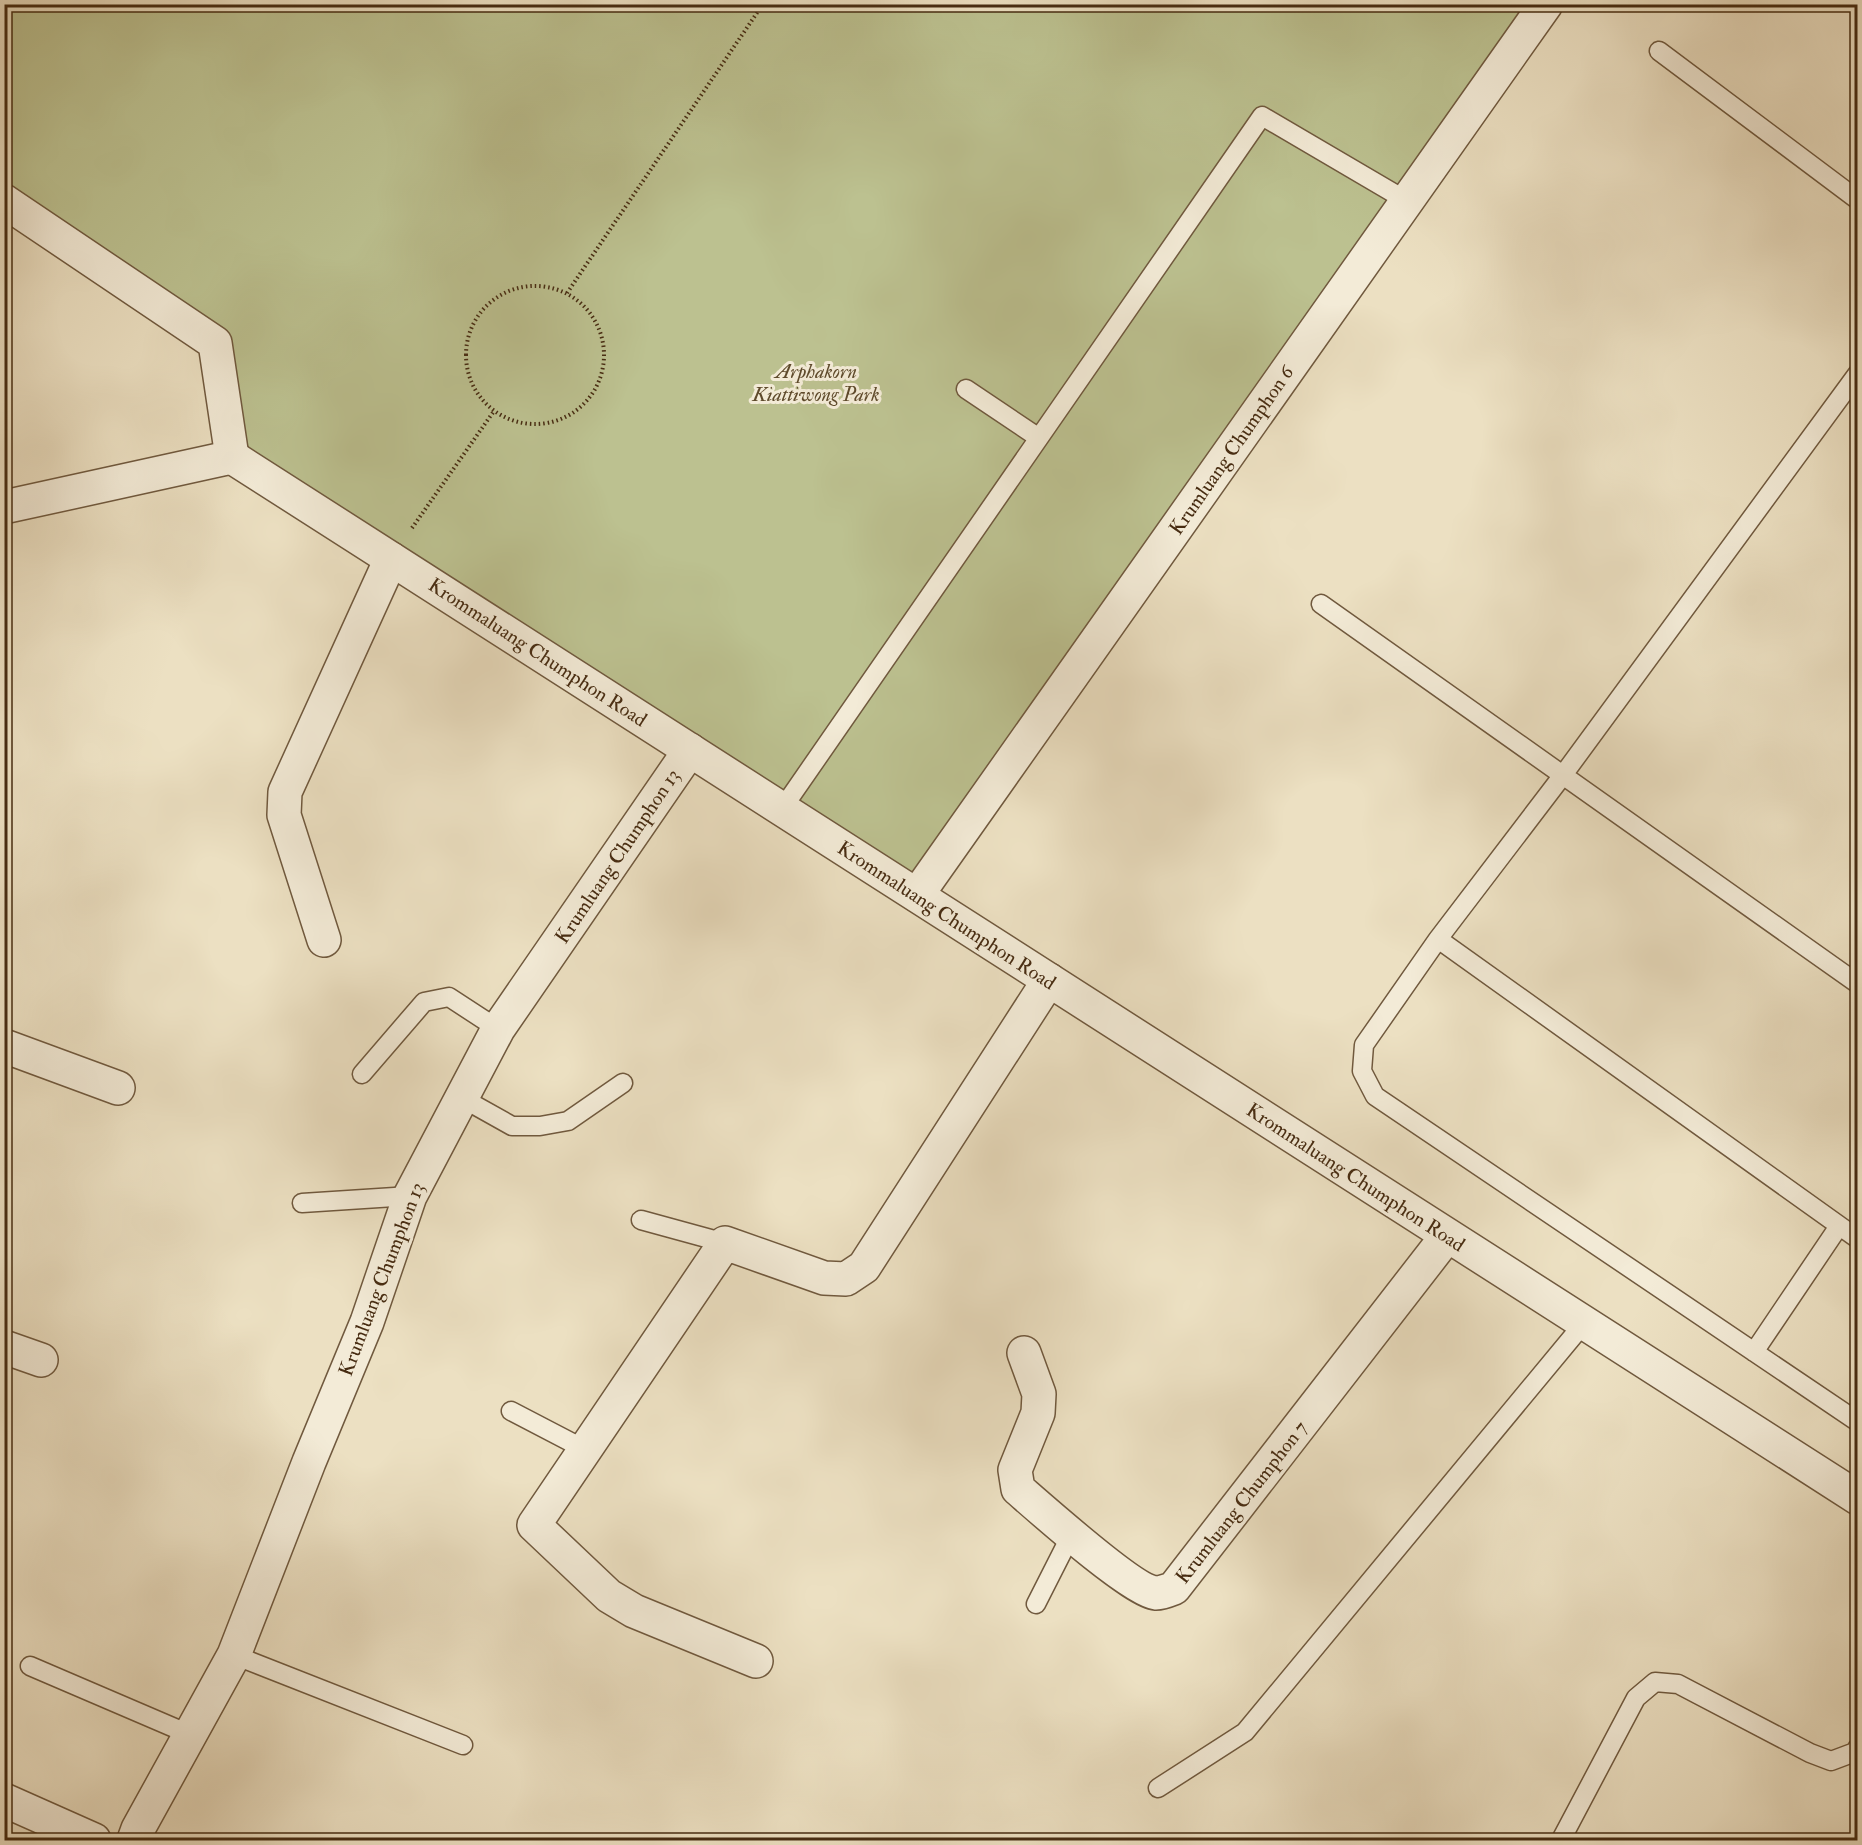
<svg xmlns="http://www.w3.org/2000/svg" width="1862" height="1845" font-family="'IM FELL Double Pica',serif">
<rect width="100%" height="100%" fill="#ece0c2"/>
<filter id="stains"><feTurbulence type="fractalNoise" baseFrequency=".00333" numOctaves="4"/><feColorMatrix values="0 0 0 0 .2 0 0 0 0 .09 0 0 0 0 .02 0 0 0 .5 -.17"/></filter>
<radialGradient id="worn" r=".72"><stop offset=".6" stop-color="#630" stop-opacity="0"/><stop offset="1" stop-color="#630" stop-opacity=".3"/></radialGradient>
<!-- green -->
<path fill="#bcc190" stroke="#827651" stroke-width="1.5" d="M5,5H1546L917,895L232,457L215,343L5,196Z"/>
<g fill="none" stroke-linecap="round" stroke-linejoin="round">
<!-- service casing -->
<g stroke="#70593e" stroke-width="21">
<path id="service" d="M1659,51L1858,200
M1858,373L1563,775L1438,939L1364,1045L1362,1071L1375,1096L1858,1422
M966,389L1039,438
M1321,604L1858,984
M782,809L1262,116L1407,201
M1438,939L1858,1239
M362,1074L424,1002L449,997L498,1029
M462,1098L512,1126H540L568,1121L623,1083
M302,1203L410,1196
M641,1220L725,1243
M1754,1352L1839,1226
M511,1411L584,1449
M1036,1604L1071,1535
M234,1655L463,1745
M30,1666L191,1735
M1158,1788L1245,1732L1584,1323
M1562,1838L1636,1698L1655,1682L1678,1684L1810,1753L1831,1761L1855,1752L1858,1747"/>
</g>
<!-- minor casing -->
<g stroke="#70593e" stroke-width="36">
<path id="minor" d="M4,201L215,343L232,457
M917,895L1546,4
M324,940L284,815L285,792L391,559
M4,1046L118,1088
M4,1347L41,1360
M1024,1353L1039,1394L1038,1413L1015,1470L1018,1489C1040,1508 1133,1591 1156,1593C1161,1593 1169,1590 1174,1588L1447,1236
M756,1661L634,1611L609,1596L534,1525L725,1243L824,1278L846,1279L864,1267L1049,980
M4,1800L94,1840
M134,1840L138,1829L234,1655L309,1462L367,1322L410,1196L498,1029L690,750"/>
</g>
<!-- tertiary casing -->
<g stroke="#70593e" stroke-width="36">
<path id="tertiary" d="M4,507L232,457L1858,1498"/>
</g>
<!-- path -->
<path stroke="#472c12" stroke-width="4" stroke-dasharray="1.5 3" stroke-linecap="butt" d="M466 355a69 69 0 1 1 138 0a69 69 0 1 1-138 0Z
M567,293L763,4
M412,528L494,411"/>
<!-- service -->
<use href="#service" stroke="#f3ebd7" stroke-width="18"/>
<!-- minor -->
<use href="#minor" stroke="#f3ebd7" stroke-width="33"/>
<!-- tertiary -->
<use href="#tertiary" stroke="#f3ebd7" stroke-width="33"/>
</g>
<g text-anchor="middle" stroke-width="6" stroke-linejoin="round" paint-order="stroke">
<!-- park labels -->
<g font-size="20" font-style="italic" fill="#5e4a2b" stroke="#f3ebd7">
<text x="816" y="378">Arphakorn<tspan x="816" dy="23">Kiattiwong Park</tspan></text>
</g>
<!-- street labels -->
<g font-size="20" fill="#472c12" stroke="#f3ebd7">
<text transform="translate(1231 450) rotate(-55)" y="7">Krumluang Chumphon 6</text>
<text transform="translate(538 652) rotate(33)" y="7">Krommaluang Chumphon Road</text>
<text transform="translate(617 856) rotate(-56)" y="7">Krumluang Chumphon 13</text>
<text transform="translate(947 915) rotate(33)" y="7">Krommaluang Chumphon Road</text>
<text transform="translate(1356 1177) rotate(33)" y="7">Krommaluang Chumphon Road</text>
<text transform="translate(381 1279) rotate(-69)" y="7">Krumluang Chumphon 13</text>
<text transform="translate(1241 1502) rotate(-52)" y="7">Krumluang Chumphon 7</text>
</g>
</g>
<!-- margin -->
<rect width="1862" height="1845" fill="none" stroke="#ece0c2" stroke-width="24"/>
<rect x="6" y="6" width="1850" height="1833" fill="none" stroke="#472c12" stroke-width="3"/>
<rect x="12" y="12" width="1838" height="1821" fill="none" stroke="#472c12" stroke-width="1.5"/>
<rect width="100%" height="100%" filter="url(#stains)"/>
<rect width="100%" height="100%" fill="url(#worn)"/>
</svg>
